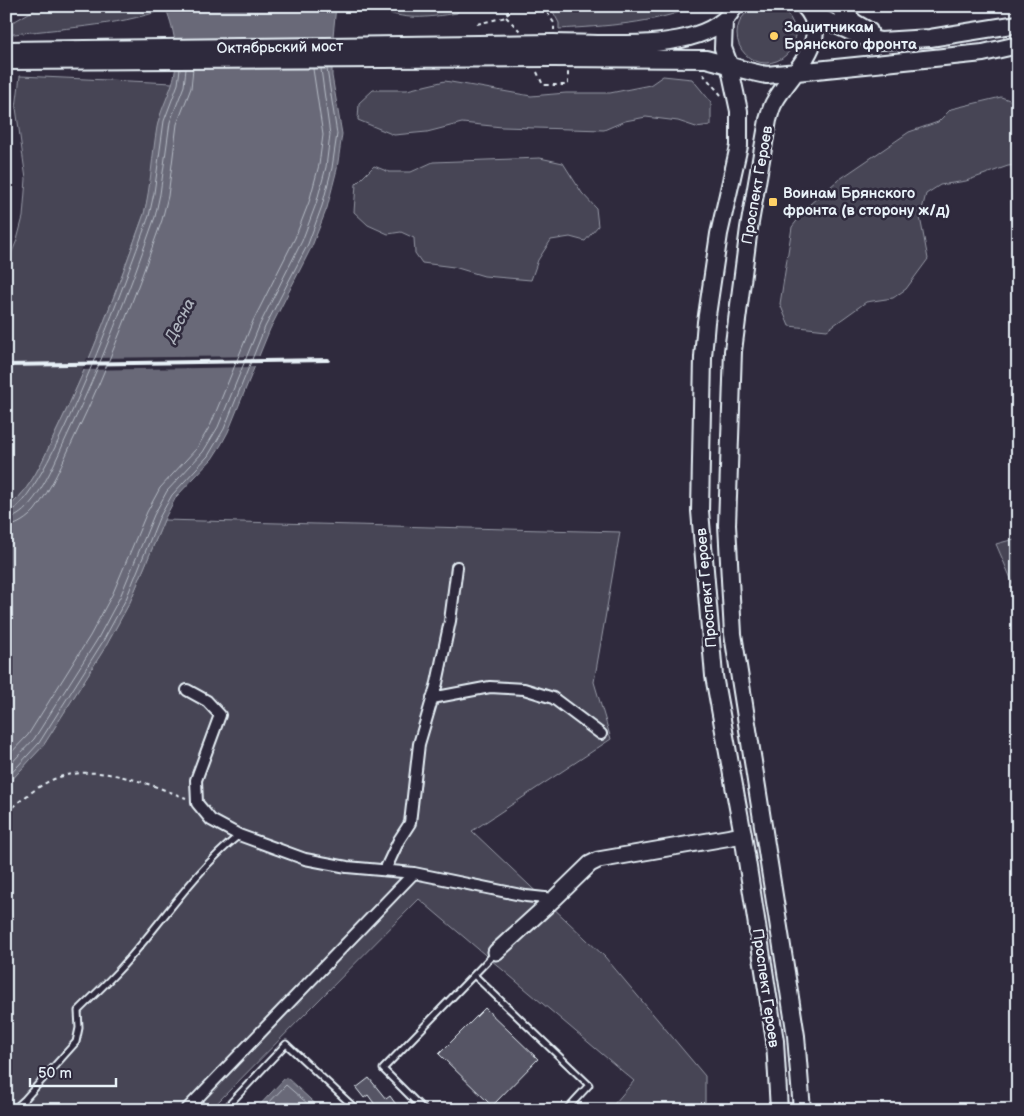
<svg xmlns="http://www.w3.org/2000/svg" width="1024" height="1116" font-family="'Balsamiq Sans',sans-serif">
<rect width="100%" height="100%" fill="#2f2a3d"/>
<filter id="ink" filterUnits="userSpaceOnUse"><feTurbulence type="fractalNoise" baseFrequency=".02" numOctaves="2"/><feDisplacementMap in="SourceGraphic" scale="10" xChannelSelector="R" yChannelSelector="G"/><feConvolveMatrix kernelMatrix="1 2 1 2 8 2 1 2 1" color-interpolation-filters="sRGB"/></filter>
<g filter="url(#ink)">
<!-- green -->
<path fill="#464455" stroke="#979aa6" d="M737 34a29 29 0 1 1 58 0a29 29 0 1 1-58 0Z
M41,6H167L166,9C114,27 60,28 6,35V21H15Z
M375,6H461L457,13C425,18 406,21 375,8Z
M550,6H696C653,24 605,26 559,29V23Z
M20,76L173,83L159,119L149,193L144,214C118,287 91,360 57,430C43,459 32,489 6,509V266L17,240L23,217L26,179L16,108Z
M663,76L692,79L711,102V125L696,127L678,121L646,117L625,121L604,130L502,127L462,123L427,132L394,135L358,120L359,103L373,90H407L445,81L531,96L566,93H610L650,85Z
M1001,97L1018,103L1015,119L1018,120V165L1008,166L966,181L940,185L926,194L920,217L928,259L906,289L893,298L866,302L827,330L789,326L780,304L792,227L810,204L837,181L909,132L938,122L951,109Z
M540,158L563,163L582,193L596,208L598,226L585,241L570,237L551,240L538,260L531,280L484,276L454,267L422,263L415,253L414,238L401,232L388,234L368,225L354,212L356,184L374,166L389,172H411L433,162Z
M164,520L620,532L594,682L611,739L472,831L605,957L705,1076V1110H609L634,1081L419,899L210,1110H6V786L43,746L106,646L130,602Z
M1018,538V595L996,544Z"/>
<!-- water -->
<path fill="#696978" stroke="#9c9fab" d="M167,6H336L332,46V76L342,134L337,169L327,208L312,246L270,329L228,432L221,445L212,459L176,497L164,520L130,602L106,646L43,746L6,786V509C32,489 43,459 57,430C91,360 118,287 144,214C151,185 152,156 157,127C160,112 167,99 172,84C180,61 175,31 166,9Z
M286,1077L322,1110H255Z"/>
<!-- pier -->
<path fill="#2f2a3d" d="M261,356L257,367L82,370L87,358Z"/>
<g fill="none" stroke-linecap="round" stroke-linejoin="round">
<!-- shore -->
<path stroke="#b5bbc5" stroke-width="1" d="M6,513C45,509 133,259 149,216L154,193L164,121L178,84L180,69
M6,519C14,519 23,512 28,506C46,486 56,459 67,436C101,365 129,291 155,217L160,194L170,122L184,86L186,69
M6,527C17,526 28,518 35,510C52,488 63,461 75,436C109,366 136,293 162,220L168,196L177,124L191,88L193,69
M6,758L28,735L90,636L113,593L147,512L160,488L197,448L211,424L253,321L295,238L309,202L319,165L323,135L313,69
M6,769L34,739L97,640L120,597L154,515L167,491L203,452L218,427L260,324L302,241L316,204L326,167L330,135L321,69
M6,779L39,743L102,643L126,599L159,518L172,495L208,456L224,429L265,327L308,244L322,206L332,168L337,134L327,69
M262,1110L286,1085L315,1110"/>
</g>
<!-- building -->
<path fill="#575565" stroke="#e8f1f8" d="M485,1008L538,1059L492,1106L439,1054Z
M369,1078L386,1099L390,1096L400,1110H379L368,1095L364,1098L356,1088Z"/>
<g fill="none" stroke-linecap="round" stroke-linejoin="round">
<!-- lane casing -->
<g stroke="#e8f1f8" stroke-width="9">
<path id="lane" d="M474,975L589,1085L566,1110
M13,1110L25,1099L76,1042L79,1028L78,1011C92,997 106,984 119,970C160,926 191,874 238,836
M224,1110L286,1044L357,1110
M412,1110L418,1104
M424,1110L383,1069L495,953"/>
</g>
<!-- street casing -->
<g stroke="#e8f1f8" stroke-width="14">
<path id="street" d="M187,690L207,701L220,715L196,780L197,803L211,820L239,835L305,859L347,867L414,873L526,896L554,899
M432,698L490,687L524,689L553,698L601,734
M385,870L399,840L410,823L419,744L437,683L450,621L457,567
M186,1110L414,873"/>
</g>
<!-- secondary casing -->
<g stroke="#e8f1f8" stroke-width="19">
<path id="secondary" d="M496,952L554,899L590,864L598,860L743,835"/>
</g>
<!-- primary casing -->
<g stroke="#e8f1f8" stroke-width="20">
<path id="primary" d="M837,6L855,23L869,31
M810,13L860,36L880,41L930,38L1018,24
M724,21L723,48L729,64L739,111V146L719,234L706,322L703,357L700,511L714,676L743,835L775,1041L779,1110
M553,43C600,43 686,52 723,21C728,17 731,11 735,6
M553,58L706,59C727,64 746,72 767,75L983,53L1018,45
M802,1110L796,1036L733,634L727,525L733,351L749,228L768,120C770,114 771,107 775,101C790,74 836,37 804,6"/>
</g>
<!-- path -->
<path stroke="#e8f1f8" stroke-width="2" stroke-dasharray="4 4" stroke-linecap="butt" d="M543,6L554,23V30
M506,17L520,31
M477,24L506,17L511,6
M537,72L543,85H568V72
M703,74L721,95
M6,812C19,802 40,784 54,779C98,762 146,783 186,798"/>
<!-- lane -->
<use href="#lane" stroke="#2f2a3d" stroke-width="5"/>
<!-- street -->
<use href="#street" stroke="#2f2a3d" stroke-width="10"/>
<!-- secondary -->
<use href="#secondary" stroke="#2f2a3d" stroke-width="15"/>
<!-- primary -->
<use href="#primary" stroke="#2f2a3d" stroke-width="16"/>
<!-- rail -->
<path stroke="#e8f1f8" stroke-width="4" d="M6,365L328,360"/>
<!-- primary-bridge casing -->
<g stroke="#e8f1f8" stroke-width="20" stroke-linecap="butt">
<path id="primary-bridge" d="M6,50L553,43
M6,61L553,58"/>
</g>
<!-- primary-bridge -->
<use href="#primary-bridge" stroke="#2f2a3d" stroke-width="16"/>
</g>
</g>
<!-- markers -->
<g fill="#ffd166" stroke="#2f2a3d" stroke-width="2">
<circle cx="774" cy="36" r="5"/>
<rect x="768" y="197" width="10" height="10" rx="2.5"/>
</g>
<g text-anchor="middle" stroke-width="5" stroke-linejoin="round" paint-order="stroke">
<!-- poi labels -->
<g font-size="15" font-weight="bold" fill="#e8f1f8" stroke="#2f2a3d" text-anchor="start">
<text x="784" y="32">Защитникам<tspan x="784" dy="17">Брянского фронта</tspan></text>
<text x="783" y="198">Воинам Брянского<tspan x="783" dy="17">фронта (в сторону ж/д)</tspan></text>
</g>
<!-- street labels -->
<g font-size="15" fill="#e8f1f8" stroke="#2f2a3d">
<text transform="translate(280 47) rotate(-1)" y="5">Октябрьский мост</text>
<text transform="translate(757 185) rotate(-80)" y="5">Проспект Героев</text>
<text transform="translate(706 588) rotate(-95)" y="5">Проспект Героев</text>
<text transform="translate(766 988) rotate(82)" y="5">Проспект Героев</text>
</g>
<!-- water labels -->
<g font-size="16" font-style="italic" fill="#afb4be" stroke="#2f2a3d">
<text transform="translate(179 320) rotate(-63)" y="6">Десна</text>
</g>
</g>
<!-- margin -->
<rect width="1024" height="1116" fill="none" stroke="#2f2a3d" stroke-width="25"/>
<rect x="12" y="12" width="999" height="1091" fill="none" stroke="#e8f1f8" stroke-width="2" filter="url(#ink)"/>
<!-- scale -->
<path d="M30 1078v8h86v-8" fill="none" stroke="#e8f1f8" stroke-width="2.5"/>
<text x="38" y="1078" font-size="15" fill="#e8f1f8" stroke="#2f2a3d" stroke-width="4" paint-order="stroke">50 m</text>
</svg>
